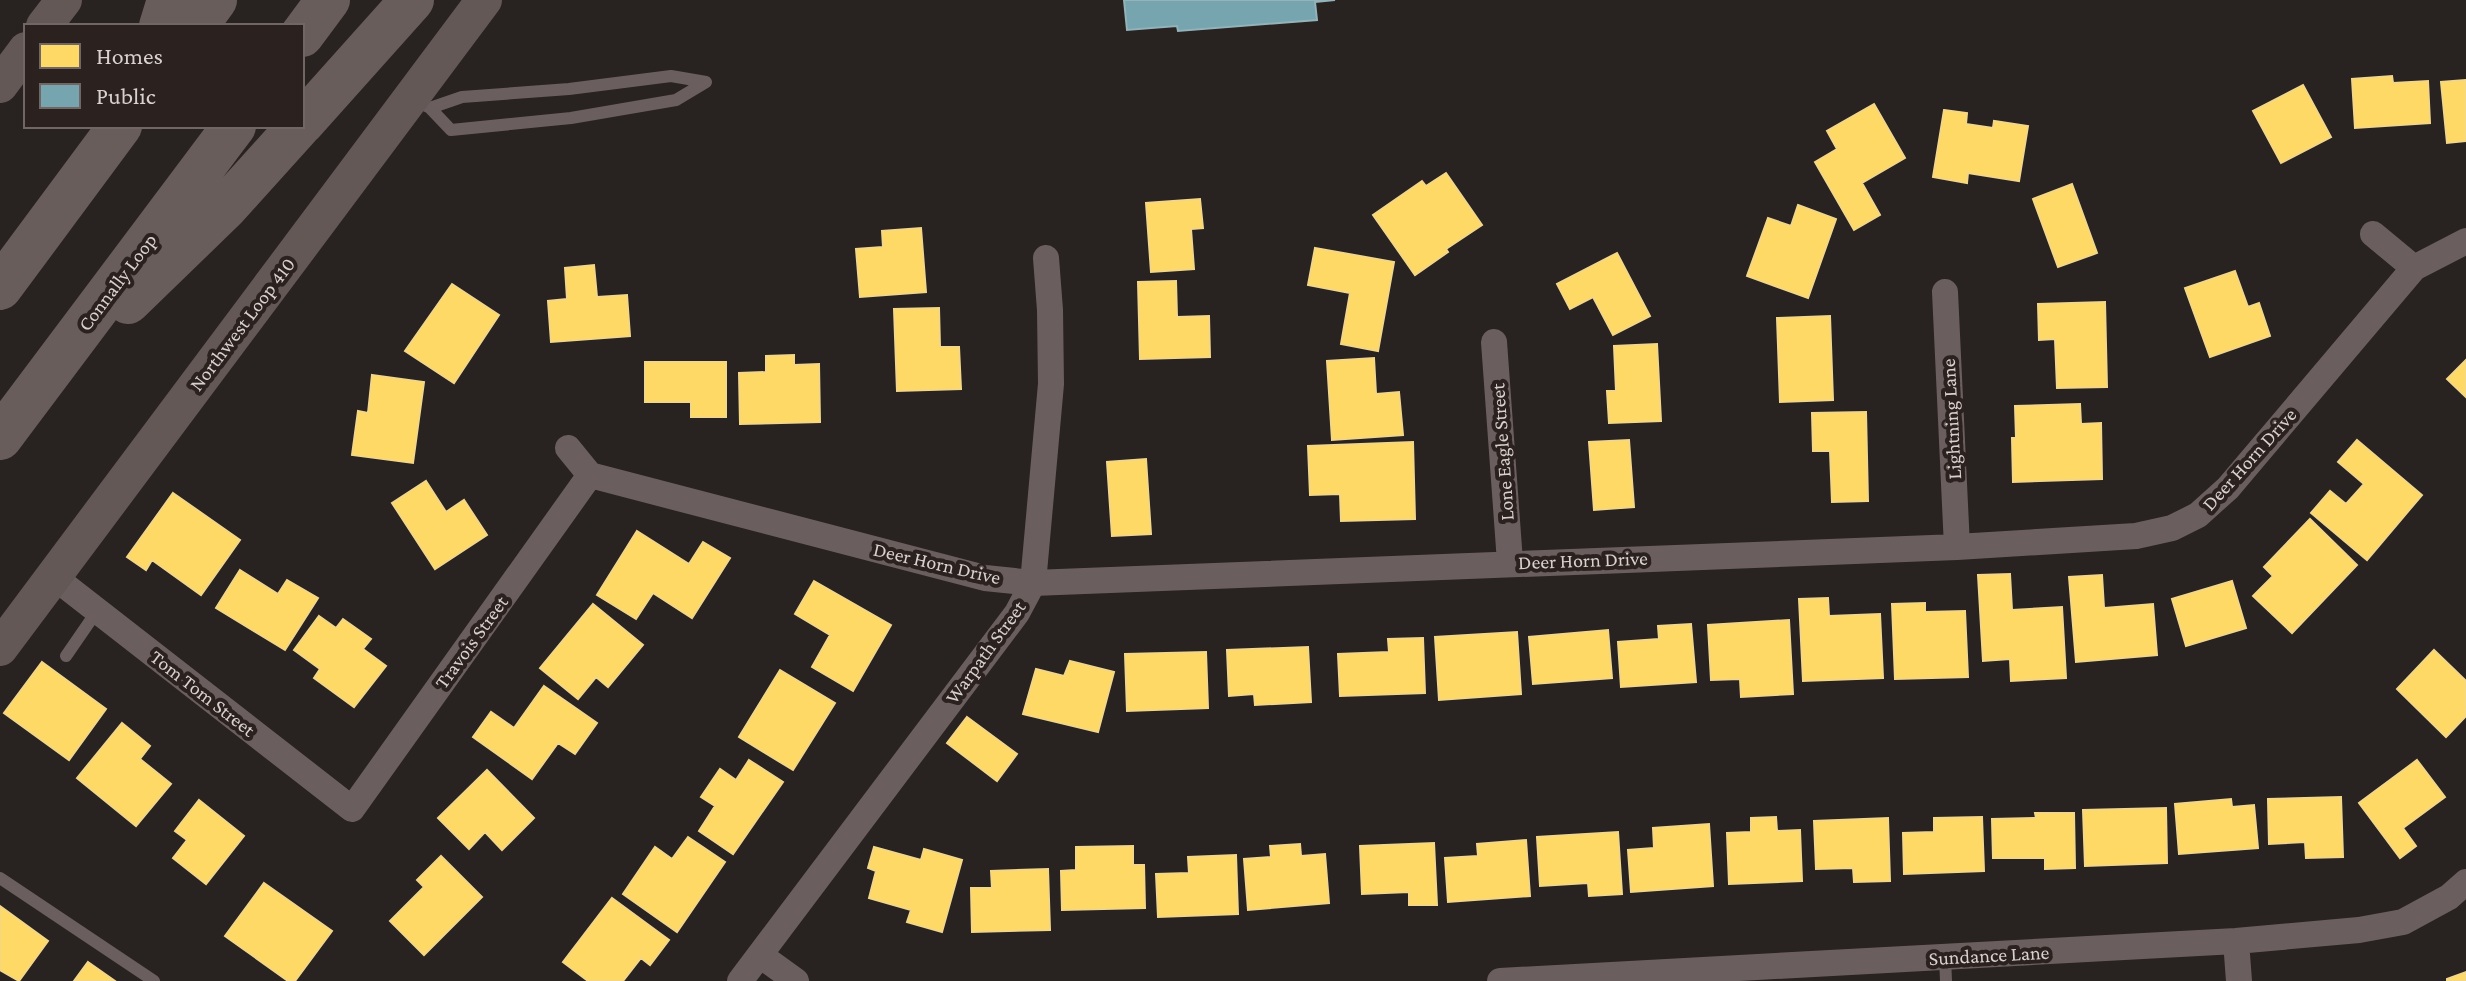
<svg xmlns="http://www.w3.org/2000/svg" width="2466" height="981" font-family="'Crimson Pro',serif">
<rect width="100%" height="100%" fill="#282221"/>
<!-- homes -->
<path fill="#ffd966" stroke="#f3d786" stroke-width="2" d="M2392,76L2393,83L2428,81L2430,123L2355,128L2352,79Z
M2466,80V141L2447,143L2441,82Z
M2303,85L2331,137L2281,163L2253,111Z
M1874,104L1905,158L1862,183L1880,215L1854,230L1815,162L1837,149L1827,131Z
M1944,110L1967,113L1966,124L1993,128L1994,121L2028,126L2019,181L1968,173L1967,183L1933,177Z
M1446,173L1482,225L1446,249L1448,252L1415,275L1373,215L1422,181L1426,186Z
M2072,184L2097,253L2058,267L2033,199Z
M1200,199L1203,228L1191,229L1194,269L1151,272L1146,203Z
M1798,205L1836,219L1808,298L1747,276L1768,218L1791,226Z
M921,228L926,292L860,297L856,249L883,247L882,231Z
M1315,248L1394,262L1378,351L1341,344L1350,293L1308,285Z
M1617,253L1650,316L1613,335L1593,297L1570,309L1557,284Z
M594,265L597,297L627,295L630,336L551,342L548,301L567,299L565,268Z
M2235,271L2248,307L2259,303L2270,336L2210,357L2185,288Z
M1176,281L1177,317L1209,316L1210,357L1140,359L1138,282Z
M452,284L499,315L454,383L405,351Z
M2105,302L2107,387L2057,388L2055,339L2039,340L2038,304Z
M939,308L940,347H959L961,389L897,391L894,309Z
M1830,316L1833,400L1780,402L1777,318Z
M1657,344L1661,421L1609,423L1607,391H1616L1614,346Z
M794,355V365L819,364L820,422L740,424L739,373L766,372V356Z
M1374,358L1376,394L1399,392L1403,435L1332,440L1327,361Z
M2466,360V397L2447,379Z
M645,362H726V417H691V402H645Z
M372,375L424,382L413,463L352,455L358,411L368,413Z
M2080,404L2081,424L2101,423L2102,479L2013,482L2012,438H2016L2015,406Z
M1866,412L1868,501L1832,502L1830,451H1813L1812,413Z
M1629,440L1634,507L1594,510L1589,442Z
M2357,440L2422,495L2367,560L2311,513L2330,491L2346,504L2364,484L2338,462Z
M1413,442L1415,519L1341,521L1340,494L1310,495L1308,446Z
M1146,459L1151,534L1112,536L1107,462Z
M426,481L446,512L464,500L487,535L435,569L392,503Z
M173,493L240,540L201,595L152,560L146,570L127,557Z
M2310,519L2357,565L2292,633L2253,596L2273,576L2264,567Z
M637,531L689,564L703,542L730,558L692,618L653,593L636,619L597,595Z
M240,570L278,594L287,580L318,598L285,650L216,608Z
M2010,574L2012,610L2062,607L2066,678L2011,681L2010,659L1983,661L1978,575Z
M2102,575L2104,608L2153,604L2157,655L2076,662L2069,577Z
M814,581L891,625L853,691L812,667L830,635L795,614Z
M2232,581L2246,628L2186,646L2172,599Z
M1828,598L1829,616L1880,614L1883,678L1803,681L1799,599Z
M1925,603V612L1965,611L1968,677L1895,679L1892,604Z
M593,604L643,645L608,687L596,677L578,699L540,668Z
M319,616L336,628L343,619L371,639L363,649L386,666L354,707L314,678L320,669L294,650Z
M1789,620L1793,694L1741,697L1740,679L1711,680L1708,625Z
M1691,624L1696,682L1621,687L1618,642L1659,639L1658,626Z
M1608,630L1612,678L1533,684L1529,637Z
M1517,632L1521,694L1439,700L1435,637Z
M1423,638L1425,693L1340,696L1338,654L1389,652L1388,639Z
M1308,647L1311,702L1255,705L1254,694L1229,696L1227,650Z
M2434,650L2466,681V716L2446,737L2397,689Z
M1206,652L1208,708L1127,711L1125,654Z
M1070,661L1114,672L1098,732L1023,714L1036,669L1064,676Z
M42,662L106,709L69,760L4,713Z
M780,670L835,703L793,770L739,737Z
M544,686L597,723L575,754L558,743L532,779L473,737L491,712L514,728Z
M967,717L1017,754L997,781L947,743Z
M122,723L150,746L140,759L171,784L136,826L77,778Z
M749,760L783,782L733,854L699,831L715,806L701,797L720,769L736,780Z
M2417,760L2445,797L2403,828L2416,846L2400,858L2359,803Z
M487,770L534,818L502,850L485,832L469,849L438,818Z
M2341,797L2343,857L2306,858L2305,842L2269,844L2268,799Z
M2231,799L2232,807L2254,805L2258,848L2179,854L2175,804Z
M199,800L244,836L206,884L173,858L187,840L175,831Z
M2166,808L2167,863L2085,866L2083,810Z
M2035,813H2074L2075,868L2045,869V858H1993L1992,819L2036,818Z
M1776,817L1777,831L1800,830L1802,881L1729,884L1727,833L1751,832V818Z
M1982,817L1984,871L1904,874L1903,833L1934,832V818Z
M1888,818L1890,881L1854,882L1853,868L1816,869L1814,821Z
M1709,824L1713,886L1631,892L1628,850L1654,848L1653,828Z
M1618,832L1622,894L1589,896L1588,883L1540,886L1537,837Z
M688,837L725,862L677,932L623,894L655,847L672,859Z
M1526,840L1530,896L1448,902L1445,858L1478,856L1477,844Z
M1434,843L1437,905H1409V892L1362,894L1360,846Z
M1300,844L1301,856L1325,854L1329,903L1248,910L1244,859L1271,857L1270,846Z
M1133,846V865H1144L1145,908L1062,910L1061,871L1076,870V847Z
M874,847L921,860L924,849L962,860L942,932L907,922L911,910L869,898L876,871L868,868Z
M1236,855L1238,914L1158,917L1156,874L1189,873L1188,857Z
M441,856L482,897L424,955L390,921L424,887L417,880Z
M1048,869L1050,930L972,932L971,888H992L991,871Z
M264,883L332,931L295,981H288L225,936Z
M612,898L669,940L650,965L641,958L623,981H588L563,962Z
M0,906L48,941L19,981L0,970Z
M88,962L115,981H74Z
M2466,972V981H2447V979Z"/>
<!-- public -->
<path fill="#76a5af" stroke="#93b2b9" stroke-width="2" d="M1124,0H1335L1315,2L1317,20L1178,31L1177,26L1127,30Z"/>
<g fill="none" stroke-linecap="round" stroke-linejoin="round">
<!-- lane -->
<path stroke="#6a5f5e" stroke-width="12" d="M414,100L430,108L451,130L571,118L676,100L706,82L671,76L569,89L462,97L430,108
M66,656L97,611
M0,878L154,981
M1945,957L1946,981"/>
<!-- street -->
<path stroke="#6a5f5e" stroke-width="26" d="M2373,234L2414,268
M1945,292L1957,547
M1494,342L1510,562
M568,448L590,475
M590,475L985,578L1033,583L1957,547L2136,536L2172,528L2198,515L2228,488L2414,268L2466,241
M54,577L352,809L590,475
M2236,941L2239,981
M760,955L796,981
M740,981L1017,613L1033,583L1051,384L1050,310L1046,258
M1500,981L2236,941L2359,930L2403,922L2449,897L2466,882"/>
<!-- secondary -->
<path stroke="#645857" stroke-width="36" d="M44,26L64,0
M0,85L26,50
M0,648L484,0"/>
<!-- highway -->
<path stroke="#695d5b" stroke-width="44" d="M161,26L169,0
M196,26L215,0
M302,35L328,0
M302,123L412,0
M0,288L120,126
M128,302L225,208L299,126
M0,438L234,126"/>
</g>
<g text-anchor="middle" stroke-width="8" stroke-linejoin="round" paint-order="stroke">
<!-- street labels -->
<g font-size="20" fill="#d8d1cf" stroke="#2b211e">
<text transform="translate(117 282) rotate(-53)" y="7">Connally Loop</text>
<text transform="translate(242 324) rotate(-53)" y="7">Northwest Loop 410</text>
<text transform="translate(1951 419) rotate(-93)" y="7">Lightning Lane</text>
<text transform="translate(1502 452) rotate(-94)" y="7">Lone Eagle Street</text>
<text transform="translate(2249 459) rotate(-48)" y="7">Deer Horn Drive</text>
<text transform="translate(1583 560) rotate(-2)" y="7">Deer Horn Drive</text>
<text transform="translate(937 563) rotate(13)" y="7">Deer Horn Drive</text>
<text transform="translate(471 642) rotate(-54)" y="7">Travois Street</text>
<text transform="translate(985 652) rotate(-54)" y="7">Warpath Street</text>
<text transform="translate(203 693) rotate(38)" y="7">Tom Tom Street</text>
<text transform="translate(1989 955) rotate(-3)" y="7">Sundance Lane</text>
</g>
</g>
<!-- legend -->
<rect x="24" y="24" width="280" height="104" fill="#2b211e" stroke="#706765" stroke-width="2"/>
<rect x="40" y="44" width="40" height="24" fill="#ffd966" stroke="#706765" stroke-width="2"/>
<text x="96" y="64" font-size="24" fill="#d8d1cf">Homes</text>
<rect x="40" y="84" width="40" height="24" fill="#76a5af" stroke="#706765" stroke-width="2"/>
<text x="96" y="104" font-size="24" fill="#d8d1cf">Public</text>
</svg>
